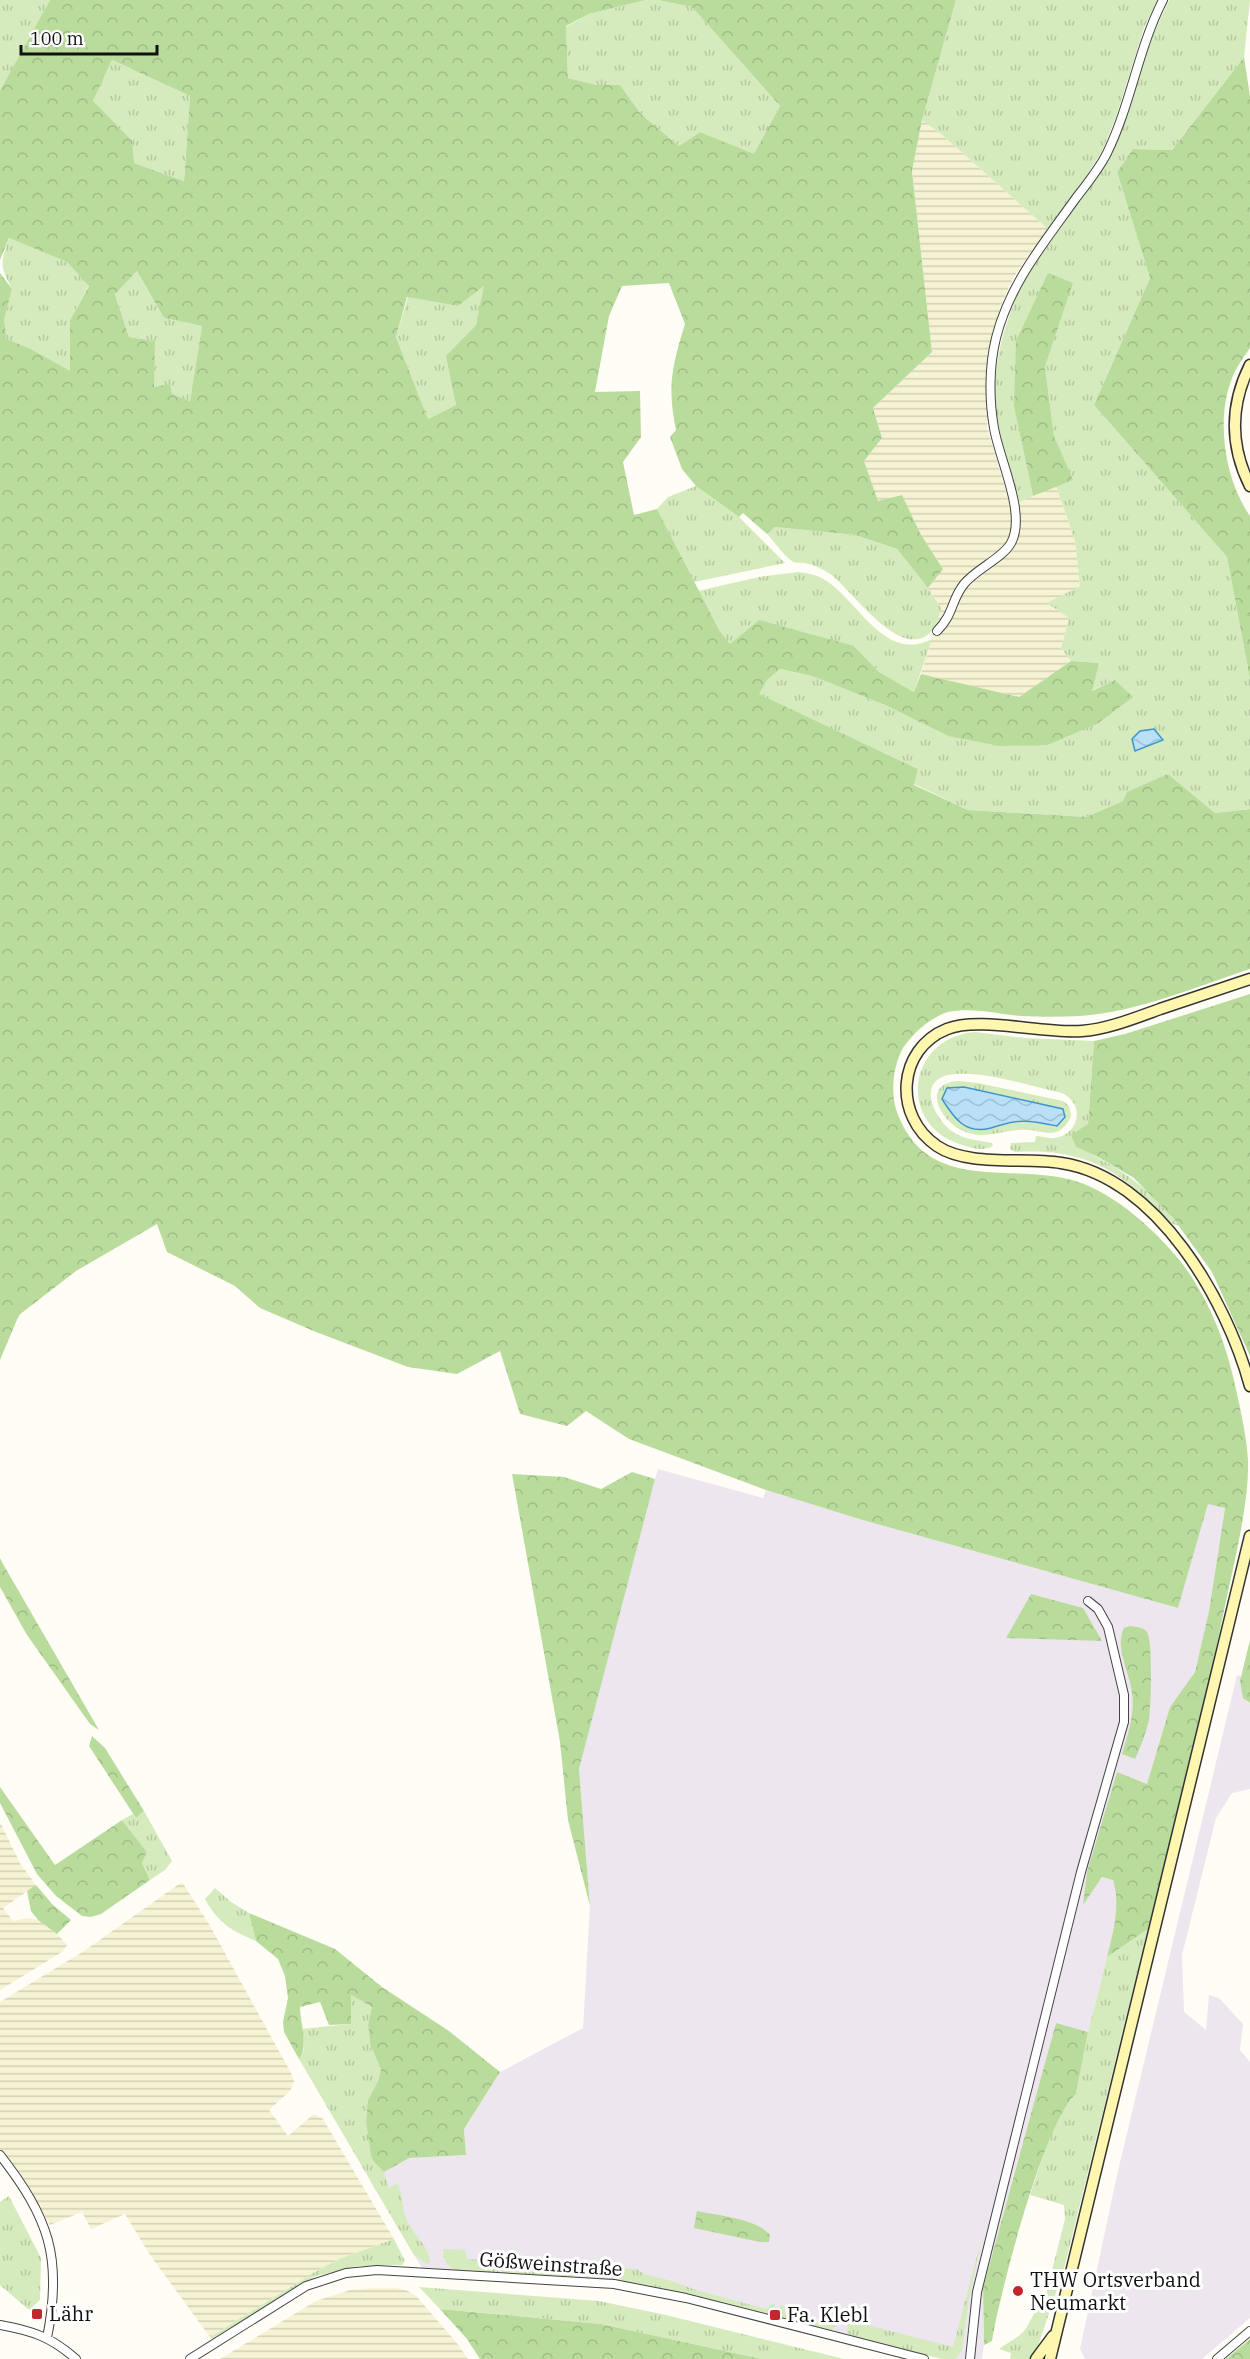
<svg xmlns="http://www.w3.org/2000/svg" width="1250" height="2359" font-family="'IBM Plex Serif',serif">
<defs>
<pattern id="farmland-rules" width="6" height="5" patternUnits="userSpaceOnUse" patternTransform="scale(1.5)"><rect width="6" height="5" fill="#f6f3d4"/><path d="M0 2.5h6" fill="none" stroke="#d2cfb5"/></pattern>
<pattern id="grass-tufts" width="24" height="20" patternUnits="userSpaceOnUse" patternTransform="scale(1.5)"><rect width="24" height="20" fill="#d5ebbd"/><path d="M3 7l-1-3M5 7V3M7 7l1-3M15 17l-1-3M17 17v-4M19 17l1-3" fill="none" stroke="#b6c8a1"/></pattern>
<pattern id="forest-crowns" width="20" height="18" patternUnits="userSpaceOnUse" patternTransform="scale(1.5)"><rect width="20" height="18" fill="#b9dc9c"/><path d="M2 6a3 3 0 1 1 6 0M12 15a3 3 0 1 1 6 0" fill="none" stroke="#9ebc85"/></pattern>
<pattern id="water-waves" width="16" height="10" patternUnits="userSpaceOnUse" patternTransform="scale(1.5)"><rect width="16" height="10" fill="#b9e0f7"/><path d="M0 5q4-4 8 0t8 0" fill="none" stroke="#9ebfd3"/></pattern>
</defs>
<rect width="100%" height="100%" fill="#fffdf5"/>
<!-- industrial -->
<path fill="#eee6ef" d="M658,1469L763,1498L766,1490L859,1519L1178,1608L1208,1504L1225,1508L1209,1611L1195,1672L1170,1707L1147,1785L1117,1772L1084,1903L1102,1877L1113,1879L1117,1894V1912L1107,1957L1088,2032L1056,2024L983,2288L984,2345L982,2359H942L731,2306L626,2282L422,2268L370,2181L397,2163L409,2158L466,2155L464,2129L500,2072L583,2028L590,1906L579,1769L638,1536Z
M1237,1675L1241,1676L1240,1681L1247,1702L1250,1703V1789L1232,1793L1216,1818L1182,1955L1184,2012L1206,2030L1209,1995L1219,1998L1243,2024L1240,2050L1250,2062V2318L1202,2359H1085L1080,2349L1117,2175Z"/>
<!-- farmland -->
<path fill="url(#farmland-rules)" d="M922,119L941,134L1048,229L1013,278L1001,305L990,345L987,427L1010,505L1056,486L1075,541L1080,586L1069,618L1061,648L1071,661L1019,697L921,674L941,608L928,588L943,569L920,533L902,496L878,501L864,461L882,438L873,408L932,352L912,171Z
M0,1822L21,1865L36,1885L3,1908L13,1921L28,1918L38,1920L57,1934L67,1945L62,1952L0,1990Z
M182,1882L209,1924L291,2073L294,2081L290,2091L269,2110L288,2136L314,2114L323,2119L394,2239L339,2259L318,2270L210,2337L150,2255L125,2214L91,2229L82,2212L50,2225L30,2189L0,2149V2002L84,1951Z
M371,2288H397L408,2291L417,2297L456,2342L468,2359H220L316,2301L350,2290Z"/>
<!-- grass -->
<path fill="url(#grass-tufts)" fill-rule="evenodd" d="M0,0H50L1,92L0,91Z
M646,0H658L692,7L780,106L754,155L700,132L679,146L641,114L620,85H597L568,78L566,27L589,14Z
M956,0H1157L1144,28L1116,117L1103,149L1084,180L1048,229L941,134L922,120Z
M1169,0H1250L1244,57L1172,150L1133,149L1117,172L1150,278L1094,405L1227,557L1250,679V809L1215,813L1168,774L1123,801L1086,817L968,810L914,784L918,769L758,694L767,680L780,669L812,676L885,705L948,736L1132,697L1115,680L1091,691L1099,663L1071,661L1061,648L1069,618L1047,603L1080,586L1075,541L1056,486L1072,480L1054,436L1045,367L1073,283L1014,407L1033,496L1017,503C1008,466 993,422 995,384C997,347 1009,312 1025,278L1106,163L1124,120L1145,53Z
M112,60L190,96L184,181L134,163L93,101Z
M9,238L67,262L89,285L70,320V372L31,349L7,339L4,320L12,289C0,265 0,265 9,238Z
M137,271L164,318L202,326L190,401L154,387V341L129,337L115,293Z
M485,285L476,325L447,356L456,405L428,419L396,337L408,297L458,306Z
M696,486L739,517L785,563L694,582L657,509L668,497Z
M775,527L855,535L897,549L928,588L941,608C939,615 937,625 933,630C902,666 852,589 830,574C823,569 814,565 805,563C801,562 795,564 792,561C783,555 775,542 767,534Z
M798,572C808,573 817,575 825,580C858,600 885,664 932,639L914,692L879,672L854,646L730,645L719,630L698,591L759,577Z
M975,1032L1025,1038L1094,1041L1088,1124L1076,1147C1117,1165 1153,1190 1179,1226L1173,1224C1160,1213 1148,1201 1135,1189C1099,1158 1062,1149 1015,1152L1010,1149L1011,1143L1035,1142L1036,1136C1041,1136 1049,1139 1055,1138C1079,1134 1086,1105 1062,1093C1028,1086 981,1069 948,1075C916,1082 935,1120 953,1132C965,1140 979,1140 992,1143L993,1146C984,1151 975,1149 966,1146C896,1129 905,1038 975,1032Z
M959,1081L978,1083L1063,1101L1069,1106L1071,1116C1068,1123 1063,1130 1056,1132C1047,1135 1037,1130 1028,1130C1005,1128 984,1142 961,1130C939,1119 921,1083 959,1081ZM964,1087L1063,1109L1065,1117L1056,1126C1029,1120 1014,1121 987,1129Z
M144,1811L172,1861L165,1870L150,1880L142,1863L147,1852L122,1820L133,1814L136,1818Z
M215,1888L231,1902L249,1913L256,1941C232,1931 218,1923 205,1899Z
M1148,1929L1064,2269L1037,2349L1030,2359H1010L1011,2353L999,2349C1007,2343 1017,2339 1024,2331C1032,2321 1034,2308 1044,2302L1065,2219L1064,2205L1030,2195C1040,2168 1054,2112 1076,2094L1088,2032L1107,1957Z
M351,1995L372,2007L368,2024L370,2044L381,2070L378,2081L368,2100L366,2121L374,2162L384,2172L389,2188L397,2183C404,2194 401,2208 407,2220C413,2234 430,2247 430,2262L427,2264L414,2255L299,2059C307,2050 304,2039 301,2029L351,2024Z
M9,2196L41,2258L40,2300L29,2310L0,2285V2202Z
M982,2237L969,2300L962,2350L956,2359H942L855,2337L847,2333L848,2320L953,2347Z
M394,2239L405,2261L402,2265L358,2266L316,2276L212,2339L210,2337L318,2270L339,2259Z
M443,2249L465,2250L467,2259L577,2266L573,2277L458,2271C447,2267 443,2260 443,2249Z
M584,2267L637,2269L644,2274L672,2281L696,2290L766,2309L772,2304H775L772,2316L626,2282L584,2277Z
M419,2287L599,2301L666,2315L844,2359H762L601,2324L440,2309Z
M780,2305L786,2307L784,2313L832,2325L833,2319L837,2326L831,2330L777,2317Z"/>
<!-- forest -->
<path fill="url(#forest-crowns)" fill-rule="evenodd" d="M50,0H646L589,14L566,26L568,78L597,85H620L641,114L679,146L700,132L754,154L780,106L692,7L658,0H956L922,120L912,171L932,352L873,408L882,438L864,461L878,501L902,495L920,533L943,569L928,588L897,549L855,535L775,527L767,534L743,513L739,517L696,486L682,469L670,437L676,430C667,386 672,366 685,324L669,283L622,286L609,316L595,392L640,391L641,437L623,462L634,515L657,509L719,630L730,644L759,620L854,646L879,672L914,692L921,674L1019,697L1071,661L1099,663L1092,691L1115,680L1133,697L1097,724L1047,745L1000,746L948,736L885,705L812,676L780,669L767,680L759,694L918,769L914,785L968,810L1086,817L1123,801L1127,792L1168,774L1215,813L1250,809V969C1195,987 1138,1012 1080,1016C1061,1017 1041,1017 1021,1016C997,1014 973,1007 948,1012C931,1017 913,1033 903,1048C893,1066 890,1093 897,1112C929,1200 1020,1158 1084,1184C1123,1199 1171,1244 1193,1279C1218,1319 1230,1358 1239,1403C1243,1422 1247,1442 1248,1461C1249,1504 1234,1563 1225,1606C1203,1714 1176,1822 1148,1929L1107,1957C1113,1931 1121,1906 1113,1880L1102,1877L1083,1905L1087,1872L1117,1772L1147,1784L1170,1707L1195,1672L1209,1611L1225,1508L1208,1504L1178,1608L859,1519L766,1490L629,1439L586,1411L567,1426L520,1414L500,1351L457,1374L408,1367L316,1332L260,1308L235,1286L167,1252L157,1224L76,1271L19,1315L0,1360V273L12,289L4,320L7,339L31,349L70,371V320L89,286L67,262L9,238L0,260V91ZM112,60L190,96L184,181L134,163L132,141L93,101ZM137,271L164,318L202,326L190,401L172,394L170,384L154,387L155,341L129,337L115,294ZM484,286L476,325L446,356L456,405L428,419L396,337L407,297L458,306Z
M1244,57L1250,96V348C1243,358 1235,369 1231,381C1216,421 1225,481 1250,516V679L1227,557L1094,405L1150,278L1117,172L1133,149L1172,150Z
M1048,273L1073,283L1045,367L1054,436L1073,480L1033,496L1014,407L1016,341Z
M1250,994V1356L1212,1272L1173,1218L1134,1178L1098,1157L1076,1147L1071,1135L1088,1124L1094,1041L1125,1034Z
M632,1472L655,1479L579,1769L590,1906L568,1820L560,1742L512,1474L564,1477L601,1489Z
M0,1558L3,1564L99,1730L90,1724L27,1635L0,1587Z
M1031,1594L1083,1608L1102,1641L1006,1638Z
M1130,1626C1136,1627 1143,1627 1147,1632C1153,1640 1151,1707 1149,1720C1146,1733 1141,1746 1135,1759L1122,1754C1128,1734 1135,1714 1132,1693C1130,1673 1114,1647 1124,1628Z
M1250,1640V1703L1243,1698L1240,1681Z
M92,1736L105,1748L144,1811L136,1818L89,1746Z
M0,1787L55,1865L122,1820L147,1852L142,1863L150,1880L101,1914L91,1917L82,1916L56,1896L37,1874L0,1803Z
M36,1885L52,1904L71,1920L57,1934L38,1920L31,1911L27,1891Z
M249,1913L335,1949L382,1987L449,2031L500,2072L464,2129L466,2155L409,2158L384,2172L374,2162L371,2155L366,2121L368,2100L378,2081L381,2070L370,2044L368,2024L372,2007L351,1995V2024L329,2025L320,2002L300,2007C300,2022 309,2048 299,2059L284,2032L283,2022L288,1998L285,1976L278,1959L256,1941Z
M1056,2023L1088,2032L1076,2094C1045,2119 999,2296 992,2341L984,2345L983,2288Z
M697,2211C719,2216 756,2218 770,2235L769,2242H760L694,2228Z
M440,2309L601,2324L762,2359H480L467,2339Z
M1250,2339V2359H1226Z"/>
<!-- water -->
<path fill="url(#water-waves)" stroke="#3f96cf" stroke-width="1.5" d="M1154,729L1163,740L1135,751L1132,739L1140,731Z
M964,1087L1063,1109L1065,1117L1057,1126C1042,1123 1029,1120 1014,1122C1006,1123 998,1126 991,1128C965,1135 954,1118 942,1099L947,1088Z"/>
<g fill="none" stroke-linecap="round" stroke-linejoin="round">
<!-- minor casing -->
<g stroke="#444" stroke-width="10">
<path id="minor" d="M937,631C954,614 951,600 964,584C976,569 1003,558 1011,543C1027,514 999,459 994,428C989,400 989,366 996,338C1010,283 1044,243 1076,198C1087,184 1099,169 1107,153C1131,104 1138,49 1163,0
M0,2155C49,2218 63,2258 47,2338
M0,2325C33,2331 51,2337 76,2359
M190,2359L306,2286L346,2273L377,2270L614,2284L686,2298L924,2359
M970,2359L977,2292L1081,1872L1124,1722V1695L1108,1627L1098,1609L1088,1601
M1217,2359L1250,2331"/>
</g>
<!-- secondary casing -->
<g stroke="#333" stroke-width="13">
<path id="secondary" d="M1250,365C1230,405 1230,446 1250,486
M1250,979C1220,989 1190,999 1160,1009C1135,1018 1108,1029 1082,1031C1043,1034 979,1016 947,1029C897,1049 893,1116 937,1146C968,1167 1024,1157 1061,1163C1157,1177 1227,1301 1250,1386
M1036,2359L1053,2336
M1050,2359L1250,1536"/>
</g>
<!-- minor -->
<use href="#minor" stroke="#fff" stroke-width="8"/>
<!-- secondary -->
<use href="#secondary" stroke="#fff6b0" stroke-width="10"/>
</g>
<!-- markers -->
<g fill="#c4262e" stroke="#fff" stroke-width="2">
<circle cx="1018" cy="2291" r="6"/>
<rect x="31" y="2308" width="12" height="12" rx="3"/>
<rect x="769" y="2309" width="12" height="12" rx="3"/>
</g>
<g text-anchor="middle" stroke-width="6" stroke-linejoin="round" paint-order="stroke">
<!-- street labels -->
<g font-size="20" fill="#111" stroke="#fff">
<text transform="translate(551 2264) rotate(4)" y="7">Gößweinstraße</text>
</g>
<!-- poi labels -->
<g font-size="20" fill="#111" stroke="#fff" text-anchor="start">
<text x="1030" y="2287">THW Ortsverband<tspan x="1030" dy="23">Neumarkt</tspan></text>
<text x="49" y="2321">Lähr</text>
<text x="787" y="2322">Fa. Klebl</text>
</g>
</g>
<!-- scale -->
<path d="M21 45v9h136v-9" fill="none" stroke="#111111" stroke-width="3"/>
<text x="30" y="45" font-size="18" fill="#111111" stroke="#ffffff" stroke-width="4.5" paint-order="stroke">100 m</text>
</svg>
